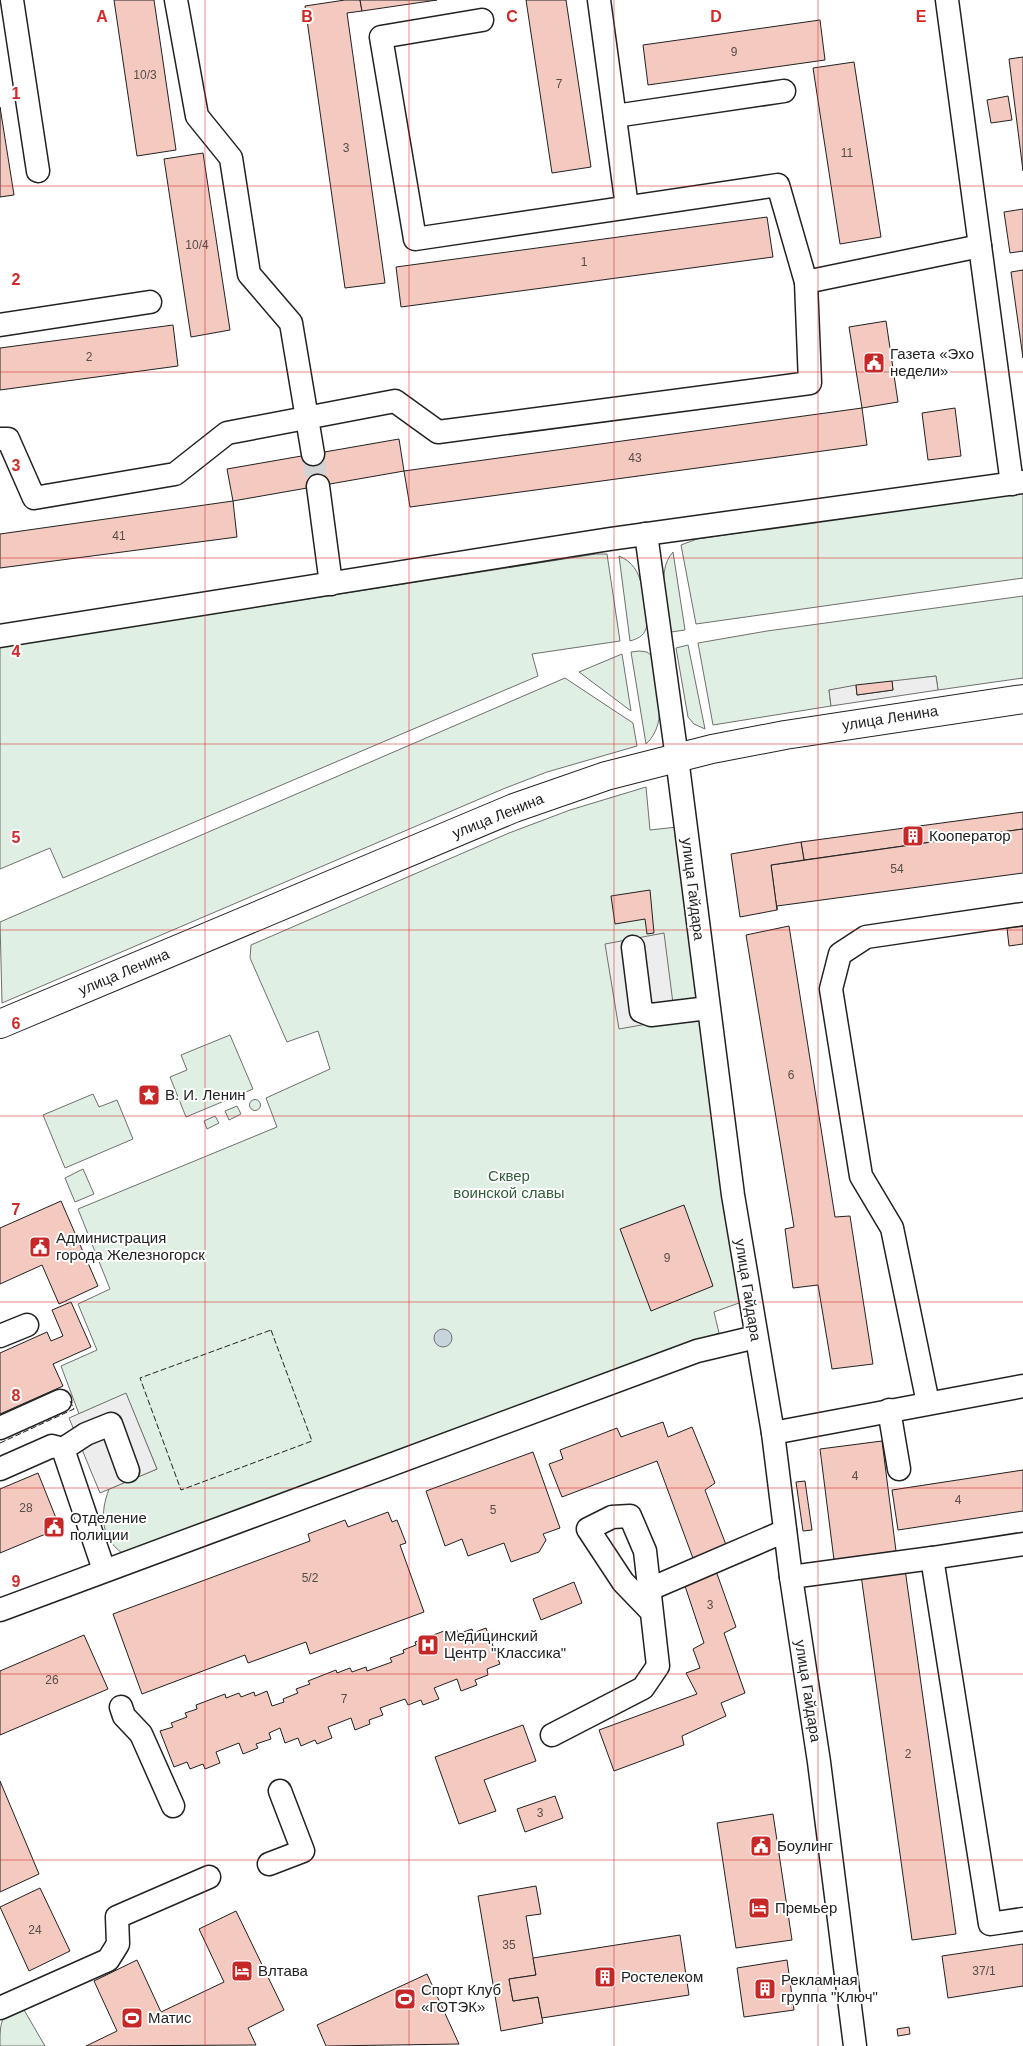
<svg xmlns="http://www.w3.org/2000/svg" width="1023" height="2046" font-family="Helvetica,sans-serif">
<style>
.green{fill:#e0efe3;stroke:#6f6f6f}
.parking{fill:#ededed;stroke:#6f6f6f}
.water{fill:#c7d3dd;stroke:#6f6f6f}
.building{fill:#f3c9c0;stroke:#222}
.lines{fill:none;stroke-linecap:round;stroke-linejoin:round}
.minor-tunnel{stroke:#d3d3d3;stroke-width:22;stroke-dasharray:22 11;stroke-linecap:butt}
.minor-casing{stroke:#222;stroke-width:25}
.major-casing{stroke:#222;stroke-width:30}
.minor{stroke:#fff;stroke-width:22}
.major{stroke:#fff;stroke-width:28}
.fence{stroke:#222;stroke-width:1;stroke-dasharray:6 2.5;stroke-linecap:butt}
.grid{fill:none;stroke:#d62828;stroke-width:1;stroke-opacity:0.55}
.labels{text-anchor:middle;stroke-width:4;stroke-linejoin:round;paint-order:stroke}
.number-label{font-size:12px;fill:#564c4a}
.poi-label{font-size:15px;fill:#222;stroke:#fff;text-anchor:start}
.street-label{font-size:15px;fill:#222;stroke:#fff}
.park-label{font-size:15px;fill:#2f5e38;stroke:#fff}
.grid-label{font-size:16px;text-anchor:middle;font-weight:bold;fill:#d62828;stroke:#fff;stroke-width:4;stroke-linejoin:round;paint-order:stroke}
</style>
<rect width="100%" height="100%" fill="#fff"/>
<g class="green">
<path d="M1023,492V578L696,624L681,545L697,539Z"/>
<path d="M673,552L685,630L671,632C668,608 655,572 673,552Z"/>
<path d="M596,554H607L620,641L532,654L538,676L63,878L50,848L0,869V647Z"/>
<path d="M619,556C646,567 643,599 647,625C645,635 640,638 630,641Z"/>
<path d="M1023,596V678L938,690L936,676L829,690L831,706L713,725L698,643L767,631Z"/>
<path d="M688,645L705,729L694,724L688,717L676,648Z"/>
<path d="M639,651L647,652L652,656C656,684 670,722 646,744L631,652Z"/>
<path d="M622,654L631,711L579,672Z"/>
<path d="M565,678L633,723L637,746L547,772L503,789L2,1003L0,922Z"/>
<path d="M646,787L650,830L677,827L743,1293L739,1303L714,1312L719,1333L122,1553C100,1537 100,1513 109,1489L157,1469L126,1394L79,1414L61,1366L97,1350L78,1304L110,1289L78,1209L277,1127L266,1098L330,1069L318,1031L287,1042L250,958L251,945L509,833L570,810Z"/>
<path d="M230,1035L253,1089L186,1117L170,1077L187,1070L181,1055Z"/>
<path d="M93,1094L99,1107L117,1100L133,1139L65,1168L43,1115Z"/>
<circle cx="255" cy="1105" r="5.5"/>
<path d="M237,1106L241,1114L229,1120L225,1111Z"/>
<path d="M215,1116L219,1123L207,1129L204,1121Z"/>
<path d="M83,1169L94,1194L75,1202L65,1178Z"/>
<path d="M20,2003L45,2046H0C0,2022 0,2016 20,2003Z"/>
</g>
<g class="parking">
<path d="M936,676L938,690L831,706L829,690L856,685L857,695L893,690L892,681Z"/>
<path d="M664,933L675,1019L619,1029L605,944Z"/>
<path d="M126,1393L157,1469L100,1493L69,1418Z"/>
</g>
<circle class="water" cx="443" cy="1338" r="9"/>
<g class="building">
<path d="M114,0H154L176,150L137,156Z"/>
<path d="M345,0H360L362,11L347,13L385,283L345,288L305,6Z"/>
<path d="M360,0H437L362,11Z"/>
<path d="M526,0H566L591,167L552,173Z"/>
<path d="M820,20L825,60L648,85L643,45Z"/>
<path d="M1023,57V171L1009,59Z"/>
<path d="M854,62L881,237L840,244L813,68Z"/>
<path d="M1008,96L1012,120L991,123L987,100Z"/>
<path d="M0,107L14,195L0,197Z"/>
<path d="M203,153L230,330L191,337L164,159Z"/>
<path d="M1023,209V251L1010,253L1004,212Z"/>
<path d="M767,217L773,257L401,307L396,267Z"/>
<path d="M1023,270V358L1011,272Z"/>
<path d="M886,321L898,402L862,408L849,327Z"/>
<path d="M173,325L178,366L0,390V348Z"/>
<path d="M862,408L867,445L410,507L404,471Z"/>
<path d="M955,408L961,456L928,460L922,413Z"/>
<path d="M399,439L404,471L233,501L227,469Z"/>
<path d="M233,501L237,537L0,568V534Z"/>
<path d="M892,681L893,690L857,695L856,685Z"/>
<path d="M1023,812V829L804,860L801,842Z"/>
<path d="M1023,829V873L777,906V910L771,865Z"/>
<path d="M801,842L804,860L771,865L777,910L740,917L731,854Z"/>
<path d="M650,890L654,933L647,934L645,919L615,924L611,896Z"/>
<path d="M789,926L835,1217L850,1216L873,1364L832,1369L818,1285L793,1288L785,1229L794,1227L746,935Z"/>
<path d="M1023,926V944L1009,946L1007,928Z"/>
<path d="M61,1201L98,1286L59,1304L42,1265L0,1284V1228Z"/>
<path d="M684,1205L713,1286L651,1311L620,1229Z"/>
<path d="M71,1302L91,1347L53,1364L63,1386L0,1414V1353L47,1332L51,1341L63,1336L52,1310Z"/>
<path d="M663,1422L668,1437L692,1427L715,1483L705,1490L728,1550L716,1571L736,1627L724,1633L745,1693L721,1703L726,1716L682,1736L684,1745L614,1771L599,1730L697,1694L686,1673L700,1668L693,1649L704,1643L684,1583L694,1561L657,1461L562,1497L549,1464L563,1459L560,1450L617,1428L621,1437Z"/>
<path d="M882,1441L896,1551L834,1560L820,1449Z"/>
<path d="M533,1452L560,1528L543,1534L546,1540L539,1552L511,1562L504,1543L468,1556L462,1539L445,1546L426,1491Z"/>
<path d="M1023,1470V1511L898,1530L892,1490Z"/>
<path d="M38,1473L60,1528L0,1553V1489Z"/>
<path d="M805,1481L812,1530L803,1531L796,1482Z"/>
<path d="M388,1512L392,1522L397,1520L406,1543L400,1545L424,1612L310,1654L306,1642L248,1663L245,1655L142,1694L113,1614L310,1541L308,1534L345,1520L348,1527Z"/>
<path d="M905,1569L956,1934L912,1940L861,1575Z"/>
<path d="M574,1582L582,1603L541,1620L533,1599Z"/>
<path d="M486,1628L500,1664L487,1669L488,1675L475,1680L477,1685L461,1691L457,1679L434,1688L439,1699L423,1705L421,1700L408,1705L405,1699L380,1708L383,1715L369,1720L370,1724L355,1730L351,1718L328,1727L332,1738L317,1744L315,1740L301,1746L298,1738L285,1743L280,1728L269,1733L271,1739L256,1744L258,1748L243,1754L239,1743L216,1752L220,1763L205,1769L203,1764L190,1769L187,1762L174,1767L160,1731L173,1727L171,1723L187,1717L185,1713L197,1709L196,1705L225,1694L226,1698L239,1693L241,1697L254,1692L255,1696L267,1691L272,1706L284,1702L283,1699L298,1693L296,1689L310,1684L308,1681L336,1670L337,1673L350,1668L352,1672L366,1667L367,1671L392,1662L390,1658L404,1653L403,1650L416,1645L415,1642L444,1631L445,1634L457,1630L458,1634L472,1629L473,1633Z"/>
<path d="M84,1635L108,1689L0,1735V1671Z"/>
<path d="M523,1725L536,1761L484,1780L496,1811L459,1824L435,1757Z"/>
<path d="M0,1781L39,1874L0,1892Z"/>
<path d="M555,1796L563,1818L525,1832L517,1809Z"/>
<path d="M773,1814L792,1940L736,1948L717,1823Z"/>
<path d="M536,1886L541,1914L526,1916L536,1975L509,1979L513,2001L538,1997L543,2023L501,2031L478,1896Z"/>
<path d="M40,1888L70,1951L29,1971L0,1907Z"/>
<path d="M236,1911L284,2010L248,2028L256,2045L86,2046L117,2031L94,1981L137,1960L161,2012L224,1982L199,1929Z"/>
<path d="M680,1935L689,1995L542,2018L538,1997L513,2001L509,1979L536,1975L533,1958Z"/>
<path d="M1023,1944V1986L948,1998L942,1956Z"/>
<path d="M787,1960L794,2010L744,2017L737,1968Z"/>
<path d="M427,1974L459,2044L326,2046L317,2025Z"/>
<path d="M909,2027L910,2034L898,2036L897,2029Z"/>
</g>
<g class="lines">
<path class="minor-tunnel" d="M313,454L318,486"/>
<g class="minor-casing">
<g id="minor">
<path d="M12,0L38,171"/>
<path d="M176,0L197,116L231,158L249,274L291,323L313,454"/>
<path d="M599,0L627,207"/>
<path d="M947,0L1012,484"/>
<path d="M615,116L784,91"/>
<path d="M806,282L980,246"/>
<path d="M0,325L150,302"/>
<path d="M0,439H8L34,498L175,474L227,433L395,401L438,432L810,383L806,282L778,185L415,239L381,37L482,20"/>
<path d="M318,486L331,584"/>
<path d="M646,534L677,758L733,1195L773,1433L791,1577L819,1762L855,2046"/>
<path d="M0,636L610,539L1023,482"/>
<path d="M633,947L641,1011L651,1015L708,1008"/>
<path d="M0,1336L27,1325"/>
<path d="M928,1403L892,1228L861,1176L831,989L840,954L866,937L1023,914"/>
<path d="M889,1410L899,1469"/>
<path d="M0,1428L60,1401"/>
<path d="M773,1433L1023,1386"/>
<path d="M63,1449L86,1434L111,1424L128,1471"/>
<path d="M0,1469L52,1446L63,1449L104,1570"/>
<path d="M932,1558L1023,1544"/>
<path d="M791,1577L932,1558L990,1924L1023,1919"/>
<path d="M650,1589L785,1531"/>
<path d="M0,1610L697,1351L756,1337"/>
<path d="M121,1707L124,1716L141,1734L173,1806"/>
<path d="M552,1735L643,1688L658,1666L645,1551L630,1516L612,1517L588,1529L623,1582L651,1611"/>
<path d="M269,1864L303,1851L280,1791"/>
<path d="M0,2008L108,1960L118,1944L117,1917L209,1877"/>
</g>
</g>
<g class="major-casing">
<path id="major" d="M0,1024L514,808L606,776L712,749L785,735L1023,699"/>
</g>
<use href="#minor" class="minor"/>
<use href="#major" class="major"/>
<g class="fence">
<path d="M271,1330L312,1441L181,1490L140,1378Z"/>
<path d="M0,1443L74,1409L70,1401"/>
</g>
</g>
<path class="grid" d="M205,0V2046M409,0V2046M614,0V2046M818,0V2046M0,186H1023M0,372H1023M0,558H1023M0,744H1023M0,930H1023M0,1116H1023M0,1302H1023M0,1488H1023M0,1674H1023M0,1860H1023"/>
<defs>
<g id="civic-square" transform="scale(1.125)"><rect x="-9" y="-9" width="18" height="18" rx="4" fill="#c62828" stroke="#fff"/><path d="M-.6-6.5H3V-4.5H.6V-3L4-1V1h2V6H-6V1h2V-1L-.6-3ZM-1.2 2.5V6h2.4V2.5Z" fill="#fff"/></g>
<g id="building-square" transform="scale(1.125)"><rect x="-9" y="-9" width="18" height="18" rx="4" fill="#c62828" stroke="#fff"/><path d="M-4-6H4V6H1V3H-1V6H-4ZM-2.5-4.3h1.7v1.8h-1.7ZM.8-4.3h1.7v1.8H.8ZM-2.5-1h1.7V.8h-1.7ZM.8-1h1.7V.8H.8Z" fill="#fff"/></g>
<g id="sight-square" transform="scale(1.125)"><rect x="-9" y="-9" width="18" height="18" rx="4" fill="#c62828" stroke="#fff"/><path d="M0-6L1.8-2.2L6-1.7L2.9 1.2L3.7 5.4L0 3.3L-3.7 5.4L-2.9 1.2L-6-1.7L-1.8-2.2Z" fill="#fff"/></g>
<g id="hospital-square" transform="scale(1.125)"><rect x="-9" y="-9" width="18" height="18" rx="4" fill="#c62828" stroke="#fff"/><path d="M-5-5h3v3.5h4V-5h3V5h-3V1.5h-4V5h-3Z" fill="#fff"/></g>
<g id="hotel-square" transform="scale(1.125)"><rect x="-9" y="-9" width="18" height="18" rx="4" fill="#c62828" stroke="#fff"/><path d="M-6-4.5h1.5V1H6V5H4.5V3h-9V5H-6ZM-4 0a1.8 1.8 0 1 1 3.6 0ZM.5 0V-2.5h3Q6-2.5 6 0Z" fill="#fff"/></g>
<g id="stadium-square" transform="scale(1.125)"><rect x="-9" y="-9" width="18" height="18" rx="4" fill="#c62828" stroke="#fff"/><path d="M0-5a6.5 5 0 1 0 0 10a6.5 5 0 1 0 0-10ZM-3.5-1.8h7v3.6h-7Z" fill="#fff"/></g>
</defs>
<g fill-rule="evenodd">
<use href="#civic-square" x="874" y="363"/>
<use href="#building-square" x="913" y="836"/>
<use href="#sight-square" x="149" y="1095"/>
<use href="#civic-square" x="40" y="1247"/>
<use href="#civic-square" x="54" y="1527"/>
<use href="#hospital-square" x="428" y="1645"/>
<use href="#civic-square" x="761" y="1846"/>
<use href="#hotel-square" x="759" y="1908"/>
<use href="#hotel-square" x="242" y="1971"/>
<use href="#building-square" x="605" y="1977"/>
<use href="#building-square" x="765" y="1989"/>
<use href="#stadium-square" x="405" y="1999"/>
<use href="#stadium-square" x="132" y="2018"/>
</g>
<g class="labels">
<g class="number-label">
<text x="734" y="56">9</text>
<text x="145" y="79">10/3</text>
<text x="559" y="88">7</text>
<text x="346" y="152">3</text>
<text x="847" y="157">11</text>
<text x="197" y="249">10/4</text>
<text x="584" y="266">1</text>
<text x="89" y="361">2</text>
<text x="635" y="462">43</text>
<text x="119" y="540">41</text>
<text x="897" y="873">54</text>
<text x="791" y="1079">6</text>
<text x="667" y="1262">9</text>
<text x="855" y="1480">4</text>
<text x="958" y="1504">4</text>
<text x="26" y="1512">28</text>
<text x="493" y="1514">5</text>
<text x="310" y="1582">5/2</text>
<text x="710" y="1609">3</text>
<text x="52" y="1684">26</text>
<text x="344" y="1703">7</text>
<text x="908" y="1758">2</text>
<text x="540" y="1817">3</text>
<text x="35" y="1934">24</text>
<text x="509" y="1949">35</text>
<text x="984" y="1975">37/1</text>
</g>
<g class="poi-label">
<text x="890" y="359">Газета «Эхо<tspan x="890" dy="17">недели»</tspan></text>
<text x="929" y="841">Кооператор</text>
<text x="165" y="1100">В. И. Ленин</text>
<text x="56" y="1243">Администрация<tspan x="56" dy="17">города Железногорск</tspan></text>
<text x="70" y="1523">Отделение<tspan x="70" dy="17">полиции</tspan></text>
<text x="444" y="1641">Медицинский<tspan x="444" dy="17">Центр "Классика"</tspan></text>
<text x="777" y="1851">Боулинг</text>
<text x="775" y="1913">Премьер</text>
<text x="258" y="1976">Влтава</text>
<text x="621" y="1982">Ростелеком</text>
<text x="781" y="1985">Рекламная<tspan x="781" dy="17">группа "Ключ"</tspan></text>
<text x="421" y="1995">Спорт Клуб<tspan x="421" dy="17">«ГОТЭК»</tspan></text>
<text x="148" y="2023">Матис</text>
</g>
<g class="street-label">
<text transform="translate(890 718) rotate(-9)" y="5">улица Ленина</text>
<text transform="translate(498 816) rotate(-22)" y="5">улица Ленина</text>
<text transform="translate(693 889) rotate(83)" y="5">улица Гайдара</text>
<text transform="translate(124 972) rotate(-23)" y="5">улица Ленина</text>
<text transform="translate(748 1290) rotate(81)" y="5">улица Гайдара</text>
<text transform="translate(808 1691) rotate(81)" y="5">улица Гайдара</text>
</g>
<g class="park-label">
<text x="509" y="1181">Сквер<tspan x="509" dy="17">воинской славы</tspan></text>
</g>
</g>
<g class="grid-label">
<text x="102" y="22">A</text>
<text x="307" y="22">B</text>
<text x="512" y="22">C</text>
<text x="716" y="22">D</text>
<text x="921" y="22">E</text>
<text x="16" y="99">1</text>
<text x="16" y="285">2</text>
<text x="16" y="471">3</text>
<text x="16" y="657">4</text>
<text x="16" y="843">5</text>
<text x="16" y="1029">6</text>
<text x="16" y="1215">7</text>
<text x="16" y="1401">8</text>
<text x="16" y="1587">9</text>
</g>
</svg>
